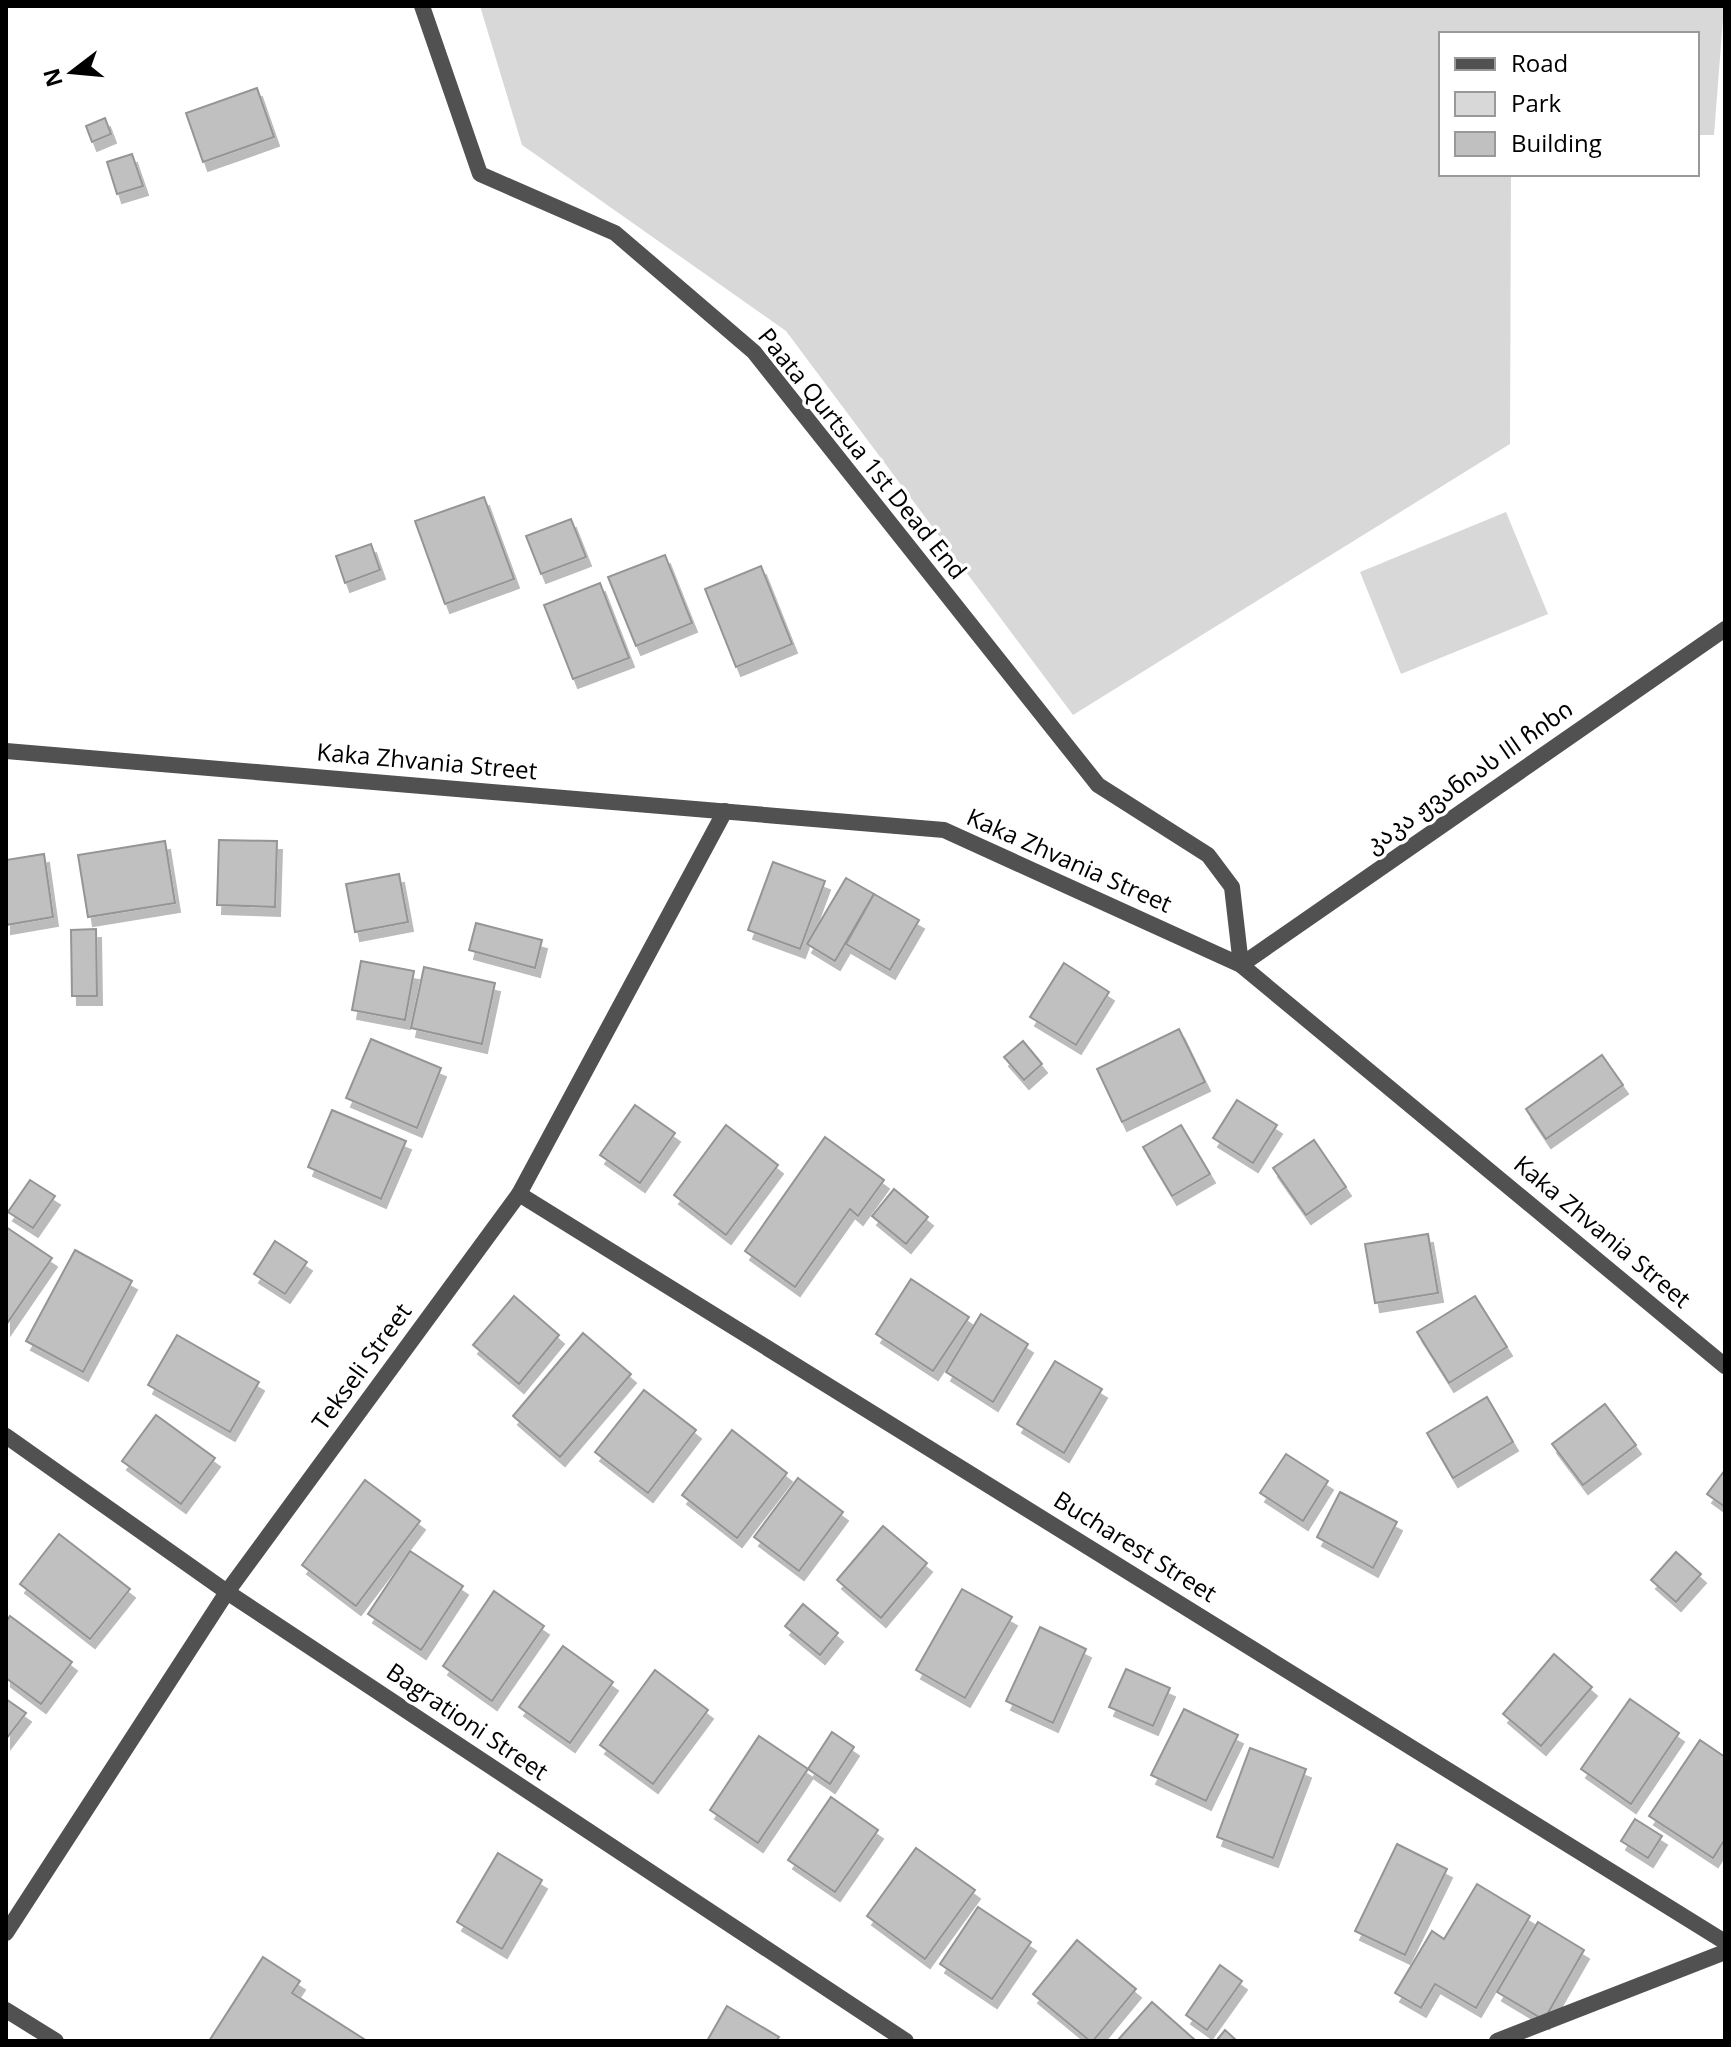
<svg xmlns="http://www.w3.org/2000/svg" width="1731" height="2047" font-family="'Open Sans','Noto Sans Georgian',sans-serif">
<style>
.green{fill:#d8d8d8}
.building{fill:#c0c0c0;stroke:#959595;stroke-width:2;filter:url(#shadow)}
.lines{fill:none;stroke-linecap:round;stroke-linejoin:round}
.minor{stroke:#515151;stroke-width:16}
.labels{text-anchor:middle;stroke-width:7;stroke-linejoin:round;paint-order:stroke}
.street-label{font-size:24px;fill:#000;stroke:#fff}
</style>
<defs>
<filter id="shadow"><feDropShadow dx="5" dy="9" stdDeviation="0" flood-color="#0004"/></filter>
</defs>
<rect width="100%" height="100%" fill="#fff"/>
<g class="green">
<path d="M480,6H1724L1714,135H1697V34H1441V174H1511L1510,444L1073,715L786,331L522,145Z"/>
<path d="M1506,512L1548,614L1401,674L1360,572Z"/>
</g>
<g class="building">
<path d="M257,88L274,137L203,162L186,113Z"/>
<path d="M105,118L111,134L92,142L86,126Z"/>
<path d="M132,154L143,186L117,194L107,162Z"/>
<path d="M484,497L514,579L445,604L415,521Z"/>
<path d="M571,519L586,557L541,574L526,536Z"/>
<path d="M371,544L380,570L345,583L336,556Z"/>
<path d="M665,555L692,623L636,646L608,577Z"/>
<path d="M761,566L792,644L736,667L705,589Z"/>
<path d="M600,583L629,658L573,679L544,605Z"/>
<path d="M219,840L277,841L275,907L217,905Z"/>
<path d="M165,841L175,903L88,917L78,855Z"/>
<path d="M44,854L53,917L6,925V860Z"/>
<path d="M773,862L825,881L800,949L748,930Z"/>
<path d="M399,874L408,922L355,932L346,884Z"/>
<path d="M846,878L874,894L835,961L807,944Z"/>
<path d="M874,894L919,920L890,970L846,944Z"/>
<path d="M476,923L542,940L535,968L469,950Z"/>
<path d="M96,929L97,996H72L71,930Z"/>
<path d="M361,961L414,971L405,1020L352,1010Z"/>
<path d="M1064,963L1109,992L1076,1045L1030,1017Z"/>
<path d="M424,967L495,983L482,1044L411,1028Z"/>
<path d="M1179,1029L1205,1082L1122,1122L1097,1069Z"/>
<path d="M371,1039L441,1068L417,1128L346,1098Z"/>
<path d="M1023,1041L1042,1064L1024,1080L1004,1057Z"/>
<path d="M1602,1055L1623,1085L1546,1139L1526,1109Z"/>
<path d="M1237,1100L1277,1125L1253,1163L1213,1138Z"/>
<path d="M635,1105L675,1133L640,1183L600,1155Z"/>
<path d="M332,1110L406,1141L381,1199L308,1167Z"/>
<path d="M726,1125L778,1165L726,1235L674,1195Z"/>
<path d="M1181,1125L1210,1174L1172,1196L1143,1147Z"/>
<path d="M825,1137L884,1180L858,1216L850,1209L795,1287L745,1251Z"/>
<path d="M1314,1140L1346,1187L1306,1215L1273,1168Z"/>
<path d="M30,1180L55,1196L33,1228L8,1212Z"/>
<path d="M894,1189L928,1217L906,1244L872,1216Z"/>
<path d="M6,1227L52,1258L6,1325Z"/>
<path d="M1428,1234L1438,1293L1375,1303L1365,1244Z"/>
<path d="M275,1241L307,1262L285,1294L254,1274Z"/>
<path d="M75,1250L132,1281L83,1372L26,1341Z"/>
<path d="M911,1279L969,1317L933,1371L876,1334Z"/>
<path d="M514,1296L559,1335L519,1384L473,1345Z"/>
<path d="M1475,1296L1507,1347L1449,1383L1417,1332Z"/>
<path d="M981,1314L1028,1344L993,1402L946,1372Z"/>
<path d="M583,1333L631,1374L560,1457L513,1416Z"/>
<path d="M177,1335L259,1382L230,1432L148,1385Z"/>
<path d="M1055,1361L1102,1389L1064,1453L1017,1424Z"/>
<path d="M644,1390L696,1430L648,1493L595,1452Z"/>
<path d="M1487,1397L1513,1442L1453,1478L1427,1433Z"/>
<path d="M1605,1404L1636,1445L1583,1485L1552,1444Z"/>
<path d="M156,1415L215,1458L181,1504L122,1461Z"/>
<path d="M732,1430L787,1473L737,1538L682,1495Z"/>
<path d="M1286,1454L1328,1481L1303,1521L1260,1493Z"/>
<path d="M1725,1470V1507L1707,1494Z"/>
<path d="M798,1478L843,1512L799,1571L754,1537Z"/>
<path d="M365,1480L420,1521L356,1606L302,1565Z"/>
<path d="M1340,1492L1397,1522L1373,1568L1317,1537Z"/>
<path d="M883,1526L927,1563L881,1618L837,1580Z"/>
<path d="M59,1534L130,1589L90,1639L20,1584Z"/>
<path d="M410,1551L463,1586L421,1650L368,1614Z"/>
<path d="M1676,1552L1701,1574L1676,1602L1651,1580Z"/>
<path d="M962,1589L1012,1617L965,1698L916,1670Z"/>
<path d="M494,1591L544,1626L492,1701L443,1666Z"/>
<path d="M803,1604L838,1633L820,1655L785,1626Z"/>
<path d="M10,1616L72,1662L41,1704L6,1678V1622Z"/>
<path d="M1040,1627L1086,1649L1053,1723L1006,1701Z"/>
<path d="M563,1646L613,1682L570,1743L519,1707Z"/>
<path d="M1554,1654L1592,1687L1541,1746L1503,1714Z"/>
<path d="M1126,1669L1170,1688L1153,1726L1109,1707Z"/>
<path d="M655,1670L708,1710L653,1784L600,1745Z"/>
<path d="M6,1699L26,1713L6,1739Z"/>
<path d="M1630,1699L1679,1733L1631,1804L1581,1769Z"/>
<path d="M1184,1709L1238,1735L1206,1801L1151,1775Z"/>
<path d="M832,1732L854,1747L830,1784L808,1769Z"/>
<path d="M759,1736L808,1769L758,1843L710,1810Z"/>
<path d="M1700,1740L1725,1757V1839L1713,1858L1649,1816Z"/>
<path d="M1250,1748L1306,1769L1273,1858L1217,1837Z"/>
<path d="M831,1797L878,1830L835,1892L788,1860Z"/>
<path d="M1635,1819L1662,1836L1648,1858L1621,1841Z"/>
<path d="M1397,1844L1447,1869L1405,1955L1355,1931Z"/>
<path d="M916,1848L975,1890L925,1959L867,1916Z"/>
<path d="M498,1853L542,1880L502,1949L457,1922Z"/>
<path d="M1477,1884L1530,1916L1476,2008L1435,1984L1421,2008L1395,1993L1432,1931L1444,1939Z"/>
<path d="M978,1907L1031,1942L992,1999L940,1964Z"/>
<path d="M1538,1922L1584,1950L1544,2020L1497,1992Z"/>
<path d="M1077,1940L1136,1989L1093,2041H1090L1033,1994Z"/>
<path d="M263,1957L300,1981L292,1993L367,2041H209Z"/>
<path d="M1220,1965L1242,1981L1207,2030L1186,2015Z"/>
<path d="M1152,2002L1195,2040L1194,2041H1117Z"/>
<path d="M727,2006L779,2037L776,2041H707Z"/>
<path d="M1225,2030L1237,2041H1216Z"/>
</g>
<g class="lines">
<g class="minor">
<path d="M422,6L480,174L615,233L754,352L1098,785L1208,855L1232,887L1241,965L1725,629"/>
<path d="M6,751L944,830L1241,965L1725,1366"/>
<path d="M519,1194L1725,1942"/>
<path d="M6,1436L227,1592L906,2041"/>
<path d="M6,1933L227,1592L519,1194L725,811"/>
<path d="M6,2010L56,2041"/>
<path d="M1497,2041L1725,1952"/>
</g>
</g>
<g class="labels">
<g class="street-label">
<text transform="translate(862 454) rotate(51)" y="8">Paata Qurtsua 1st Dead End</text>
<text transform="translate(427 762) rotate(5)" y="8">Kaka Zhvania Street</text>
<text transform="translate(1469 777) rotate(-35)" y="8">კაკა ჟვანიას III ჩიხი</text>
<text transform="translate(1069 861) rotate(24)" y="8">Kaka Zhvania Street</text>
<text transform="translate(1602 1232) rotate(40)" y="8">Kaka Zhvania Street</text>
<text transform="translate(362 1367) rotate(-54)" y="8">Tekseli Street</text>
<text transform="translate(1135 1547) rotate(32)" y="8">Bucharest Street</text>
<text transform="translate(467 1722) rotate(34)" y="8">Bagrationi Street</text>
</g>
</g>
<rect width="1731" height="2047" fill="none" stroke="#000000" stroke-width="16"/>
<rect x="1439" y="32" width="260" height="144" fill="#ffffff" stroke="#999999" stroke-width="2"/>
<rect x="1455" y="58" width="40" height="12" fill="#515151" stroke="#999999" stroke-width="2"/>
<text x="1511" y="72" font-size="24" fill="#000000">Road</text>
<rect x="1455" y="92" width="40" height="24" fill="#d8d8d8" stroke="#999999" stroke-width="2"/>
<text x="1511" y="112" font-size="24" fill="#000000">Park</text>
<rect x="1455" y="132" width="40" height="24" fill="#c0c0c0" stroke="#999999" stroke-width="2"/>
<text x="1511" y="152" font-size="24" fill="#000000">Building</text>
<g transform="translate(72 72) rotate(254)" stroke="#ffffff" stroke-width="6" paint-order="stroke">
<path d="M0-6L14 30L0 20L-14 30Z" fill="#000000"/>
<text y="-12" font-size="22" font-weight="bold" text-anchor="middle" fill="#000000">N</text>
</g>
</svg>
